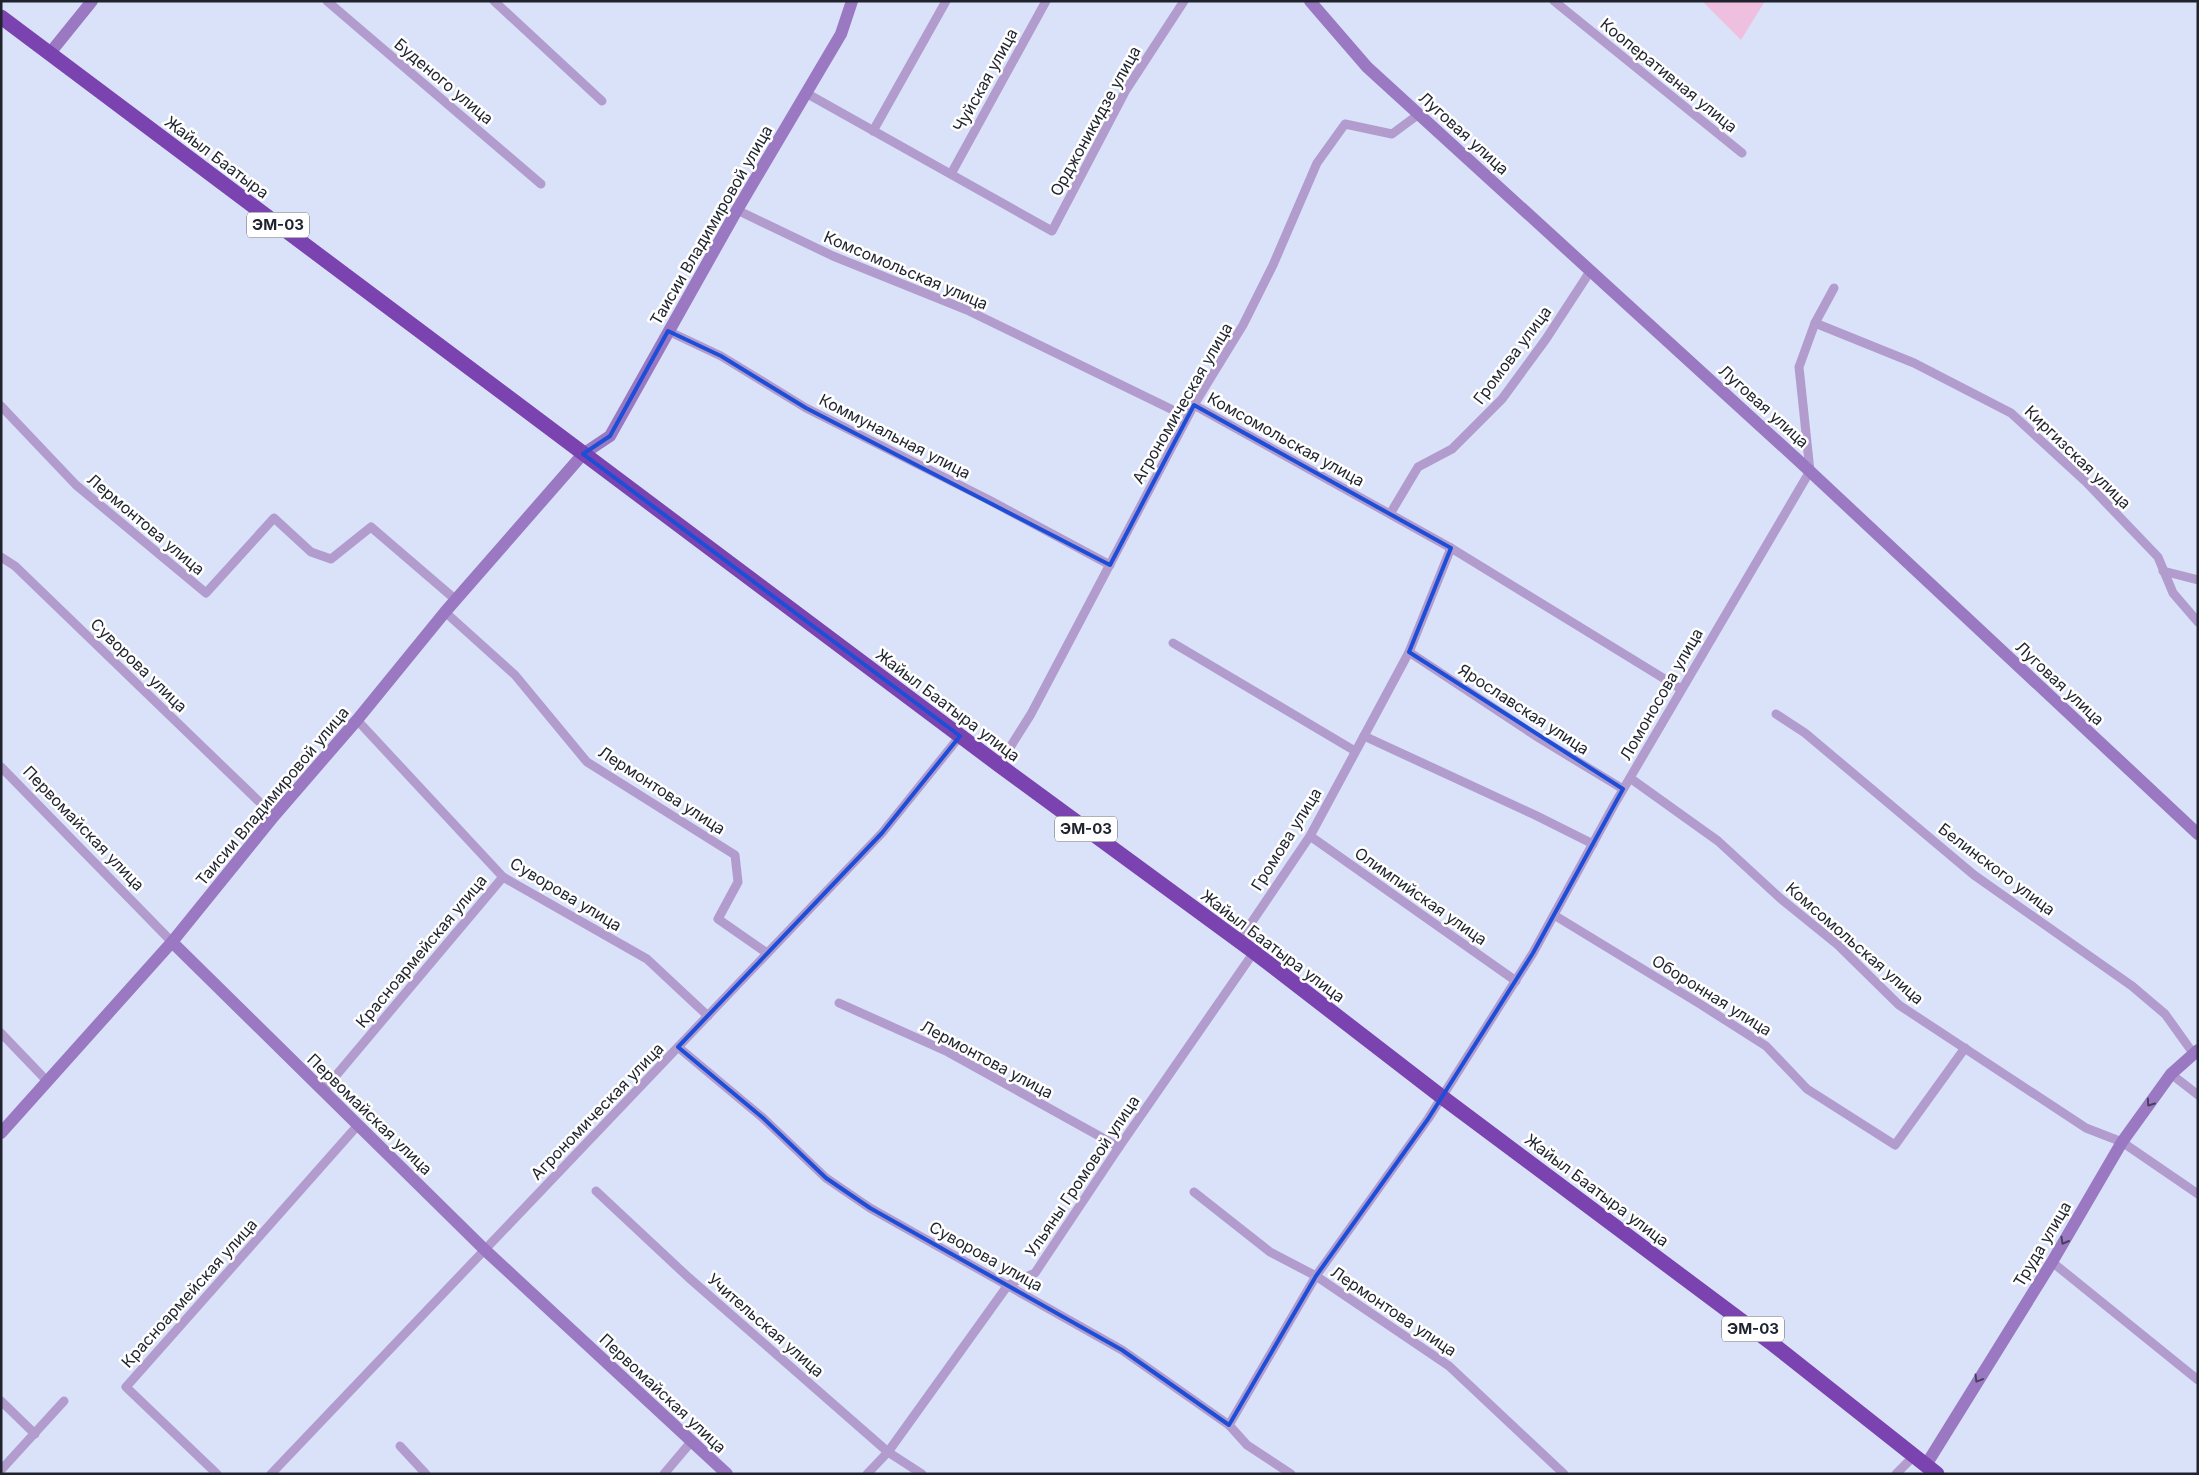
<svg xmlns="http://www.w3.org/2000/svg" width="2199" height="1475" font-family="Inter,sans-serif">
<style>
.green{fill:#eebfde}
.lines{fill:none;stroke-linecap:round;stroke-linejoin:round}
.street{stroke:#b29cce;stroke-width:9}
.secondary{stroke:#9a78c2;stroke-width:12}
.highway{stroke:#7a43af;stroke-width:15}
.oneway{stroke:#4a4161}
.marked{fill:none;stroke:#1d4ed8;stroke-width:4;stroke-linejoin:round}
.labels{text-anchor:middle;stroke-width:5;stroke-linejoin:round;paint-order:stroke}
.shield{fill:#fff;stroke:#62656c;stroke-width:1}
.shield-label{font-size:15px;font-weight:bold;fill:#1f232d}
.street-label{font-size:16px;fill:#1f232d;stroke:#fff}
</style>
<rect width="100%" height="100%" fill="#dae2fa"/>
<path class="green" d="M1702,1H1765L1741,40Z"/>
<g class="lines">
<g class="street">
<path d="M327,1L541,184"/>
<path d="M494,1L602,101"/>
<path d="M1554,1L1742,153"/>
<path d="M806,93L1052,231L1126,90L1184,1"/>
<path d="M873,131L946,1"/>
<path d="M951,174L1046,1"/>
<path d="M737,210L833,256L967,310L1177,412L1194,405L1451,548L1681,689"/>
<path d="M1815,323L1914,363L2011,413L2086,482L2158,557L2173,593L2198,622"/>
<path d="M668,331L721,356L806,408L989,500L1110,565"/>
<path d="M1,406L76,485L206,593L274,518L311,552L331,559L371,527L456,600"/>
<path d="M1390,514L1418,467L1452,449L1502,399L1546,339L1591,270"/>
<path d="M1,557L15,566L274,816"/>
<path d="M2163,571L2198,580"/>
<path d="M445,612L515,675L587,762L735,855L738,882L718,919L767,953"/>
<path d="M1173,643L1355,751"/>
<path d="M1409,652L1539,738L1623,789"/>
<path d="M1776,714L1805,733L1974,875L2132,986L2165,1014L2193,1053"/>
<path d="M357,720L503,877L647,959L708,1016"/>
<path d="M1364,736L1535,815L1593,844"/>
<path d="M999,765L1031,714L1194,405L1243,325L1273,265L1317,163L1345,124L1392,134L1419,114"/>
<path d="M1,767L172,942"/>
<path d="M1630,778L1718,841L1780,898L1838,945L1899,1005L2086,1128L2122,1142L2198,1194"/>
<path d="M1310,836L1516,981"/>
<path d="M1554,915L1700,1004L1766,1046L1807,1089L1895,1145L1965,1048"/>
<path d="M1239,941L1310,836L1364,736L1409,652L1451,548"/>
<path d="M839,1003L948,1052L1119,1147"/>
<path d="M1,1033L47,1081"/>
<path d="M678,1047L763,1118L826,1178L870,1208L1122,1350L1229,1425L1247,1445L1291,1474"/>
<path d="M2171,1074L2198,1095"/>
<path d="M323,1091L503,877"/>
<path d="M596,1191L688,1277L888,1452L922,1474"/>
<path d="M1194,1192L1270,1252L1316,1276L1449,1366L1564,1474"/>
<path d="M2052,1262L2198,1380"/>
<path d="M1,1401L35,1434"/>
<path d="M1229,1425L1316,1276L1428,1119L1533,953L1614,805L1810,471L1799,367L1815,323L1834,288"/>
<path d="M400,1446L426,1474"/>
<path d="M1,1470L64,1401"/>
<path d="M217,1474L126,1387L358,1125"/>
<path d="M271,1474L882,833L960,736"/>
<path d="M664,1474L691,1442"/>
<path d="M867,1474L888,1452L1008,1285L1035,1273L1119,1147L1254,952"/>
<path d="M1896,1474L1915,1455"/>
</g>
<g class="secondary">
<path d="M1310,1L1367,67L1800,462L2198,834"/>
<path d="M50,53L92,1"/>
<path d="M172,942L485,1250L727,1474"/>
<path d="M1,1133L172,942L274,816L357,720L445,612L583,454L610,436L737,210L841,34L852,1"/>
<path d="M1926,1465L2052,1262L2122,1142L2171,1074L2198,1050"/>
</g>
<path class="highway" d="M1,17L999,765L1254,952L1442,1097L1774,1345L1937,1474"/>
</g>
<defs><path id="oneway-chevron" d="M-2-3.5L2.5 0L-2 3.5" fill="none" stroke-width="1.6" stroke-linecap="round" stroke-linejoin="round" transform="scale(1.25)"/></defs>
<g class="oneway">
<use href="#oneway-chevron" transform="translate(2150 1103) rotate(125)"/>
<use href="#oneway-chevron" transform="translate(2064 1241) rotate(120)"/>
<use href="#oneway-chevron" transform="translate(1978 1379) rotate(121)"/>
</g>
<path class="marked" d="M668,331L721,356L806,408L1110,565L1194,405L1451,548L1409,652L1623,789L1533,953L1428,1119L1316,1276L1229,1425L1122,1350L870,1208L826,1178L763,1118L678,1047L882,833L960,736L583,454L610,436Z"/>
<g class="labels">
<g class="shield">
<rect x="247" y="212.5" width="62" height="25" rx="4"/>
<rect x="1055" y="816.5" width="62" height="25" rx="4"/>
<rect x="1722" y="1316.5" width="62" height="25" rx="4"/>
</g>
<g class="shield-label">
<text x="278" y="230">ЭМ-03</text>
<text x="1086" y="834">ЭМ-03</text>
<text x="1753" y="1334">ЭМ-03</text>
</g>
<g class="street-label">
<text transform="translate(1669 75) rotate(39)" y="6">Кооперативная улица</text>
<text transform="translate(985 80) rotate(-61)" y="6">Чуйская улица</text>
<text transform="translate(444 81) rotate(40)" y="6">Буденого улица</text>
<text transform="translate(1095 121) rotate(-61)" y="6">Орджоникидзе улица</text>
<text transform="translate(1464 133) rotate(42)" y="6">Луговая улица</text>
<text transform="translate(217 157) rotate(37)" y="6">Жайыл Баатыра</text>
<text transform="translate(711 225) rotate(-60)" y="6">Таисии Владимировой улица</text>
<text transform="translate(906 270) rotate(23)" y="6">Комсомольская улица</text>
<text transform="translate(1512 355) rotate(-53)" y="6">Громова улица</text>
<text transform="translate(1182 403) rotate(-60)" y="6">Агрономическая улица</text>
<text transform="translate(1764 406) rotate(42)" y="6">Луговая улица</text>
<text transform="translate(895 436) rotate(27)" y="6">Коммунальная улица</text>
<text transform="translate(1286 439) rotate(29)" y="6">Комсомольская улица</text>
<text transform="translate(2078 457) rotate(44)" y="6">Киргизская улица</text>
<text transform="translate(146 524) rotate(40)" y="6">Лермонтова улица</text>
<text transform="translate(139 665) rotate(44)" y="6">Суворова улица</text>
<text transform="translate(2060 683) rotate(43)" y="6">Луговая улица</text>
<text transform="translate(1661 694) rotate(-60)" y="6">Ломоносова улица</text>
<text transform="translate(948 705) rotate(37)" y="6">Жайыл Баатыра улица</text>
<text transform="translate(1524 709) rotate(33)" y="6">Ярославская улица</text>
<text transform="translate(662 790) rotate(33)" y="6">Лермонтова улица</text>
<text transform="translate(272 796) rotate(-50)" y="6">Таисии Владимировой улица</text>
<text transform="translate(84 828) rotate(46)" y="6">Первомайская улица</text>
<text transform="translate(1286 839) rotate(-58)" y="6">Громова улица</text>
<text transform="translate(1997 869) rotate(37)" y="6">Белинского улица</text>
<text transform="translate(566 894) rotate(31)" y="6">Суворова улица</text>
<text transform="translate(1421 896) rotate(35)" y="6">Олимпийская улица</text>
<text transform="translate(1855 943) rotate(41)" y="6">Комсомольская улица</text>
<text transform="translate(1273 946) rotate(37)" y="6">Жайыл Баатыра улица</text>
<text transform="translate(421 951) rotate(-50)" y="6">Красноармейская улица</text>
<text transform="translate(1712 995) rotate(32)" y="6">Оборонная улица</text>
<text transform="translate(987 1059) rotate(28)" y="6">Лермонтова улица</text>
<text transform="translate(597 1111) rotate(-46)" y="6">Агрономическая улица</text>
<text transform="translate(370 1114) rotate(44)" y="6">Первомайская улица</text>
<text transform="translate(1082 1176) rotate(-56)" y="6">Ульяны Громовой улица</text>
<text transform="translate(1597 1190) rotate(37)" y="6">Жайыл Баатыра улица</text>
<text transform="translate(2042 1244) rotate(-59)" y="6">Труда улица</text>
<text transform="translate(986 1256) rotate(29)" y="6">Суворова улица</text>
<text transform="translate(189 1293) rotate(-48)" y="6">Красноармейская улица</text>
<text transform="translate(1394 1311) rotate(34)" y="6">Лермонтова улица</text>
<text transform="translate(766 1325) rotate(41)" y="6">Учительская улица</text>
<text transform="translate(663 1393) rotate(43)" y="6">Первомайская улица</text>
</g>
</g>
<rect width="2199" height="1475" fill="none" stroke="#1f232d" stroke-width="5"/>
</svg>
